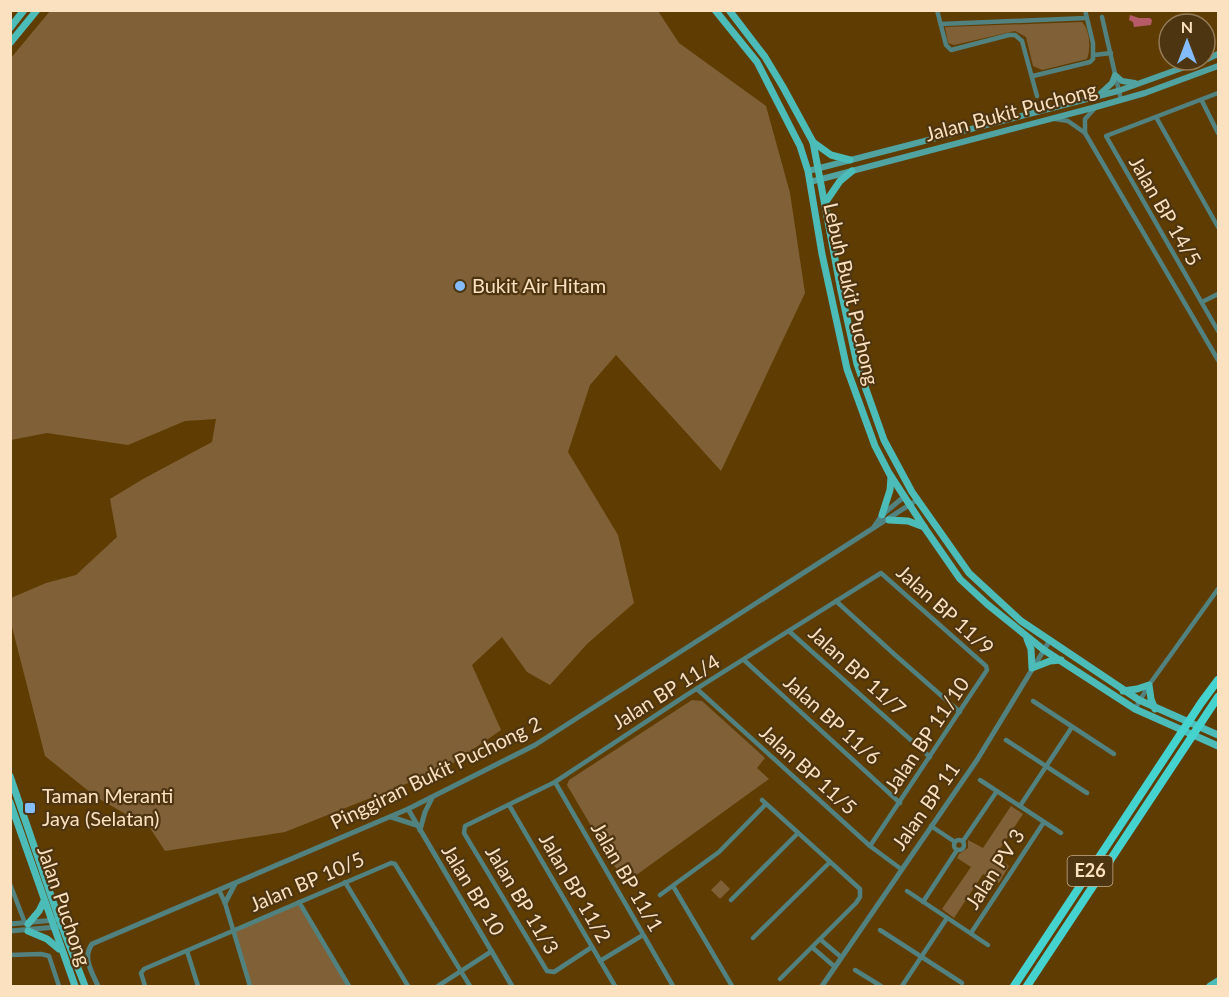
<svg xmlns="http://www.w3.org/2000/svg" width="1229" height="997" font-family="Lato,sans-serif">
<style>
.green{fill:#806036}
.water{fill:#b75b68}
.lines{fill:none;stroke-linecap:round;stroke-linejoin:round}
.minor{stroke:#518280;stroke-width:4.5}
.tertiary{stroke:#518280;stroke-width:5}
.secondary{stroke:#50a3a1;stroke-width:6}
.primary{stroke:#4cbcb9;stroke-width:7}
.motorway{stroke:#45d3d0;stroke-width:8}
.poi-dot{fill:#84bbfb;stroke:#4e3511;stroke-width:2}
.labels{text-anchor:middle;stroke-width:4.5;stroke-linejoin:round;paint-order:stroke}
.shield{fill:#4e3511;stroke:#c7ad8c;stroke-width:1.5}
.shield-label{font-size:18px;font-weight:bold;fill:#fbe1c0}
.street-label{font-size:20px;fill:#fbe1c0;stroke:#4e3511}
.poi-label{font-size:20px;fill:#fbe1c0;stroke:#4e3511;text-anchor:start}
</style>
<rect width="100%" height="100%" fill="#5f3d02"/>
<g class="green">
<path d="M50,11H658L679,43L766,106L790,193L805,293L721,471L616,355L590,385L568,452L618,535L634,603L587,644L550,685L527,672L502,637L472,665L501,730L446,768L285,832L165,851L150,828L96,797L45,756L11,623V598L46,583L76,575L117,537L110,499L143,479L212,442L216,419L185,421L128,445L47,433L11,440V58Z"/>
<path d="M1082,22C1090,30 1091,48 1087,59L1042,70L1033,66L1026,37L1015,31L954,45L948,43L945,27Z"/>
<path d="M692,700L702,701L765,758L757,768L769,779L635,876L628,863L617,870L567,785L569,780Z"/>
<path d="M1011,806L1023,814L995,856L1009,866L999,883L983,874L954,918L942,909L971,867L957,858L959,854L968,848V840L983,848Z"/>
<path d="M721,880L730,889L720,899L711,890Z"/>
<path d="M299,902L349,986H250L233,930Z"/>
</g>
<path class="water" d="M1130,15L1139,18H1150L1152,20L1151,25L1134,27L1133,22L1129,20Z"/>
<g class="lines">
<g class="minor">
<path d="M937,10L946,45L951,50L1009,35H1015L1022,41L1037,96"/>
<path d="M1102,17L1121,100"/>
<path d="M941,24L1086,18"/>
<path d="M1094,55L1111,53"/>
<path d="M1033,76L1090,62L1093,59V43L1085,10"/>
<path d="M1218,93L1106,136L1218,331"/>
<path d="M1202,101L1218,133"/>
<path d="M1156,117L1218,227"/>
<path d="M1055,119L1068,121L1085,133L1218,360"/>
<path d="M1085,133V119L1096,107"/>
<path d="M1202,302L1218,294"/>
<path d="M836,601L894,654L960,712"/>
<path d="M790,632L930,757"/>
<path d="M744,660L900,803"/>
<path d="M697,689L870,846L901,869"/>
<path d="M1033,701L1114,754"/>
<path d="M1135,709L1149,685L1218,589"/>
<path d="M1006,740L1087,793"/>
<path d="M980,780L1061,833"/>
<path d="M555,782L673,986"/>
<path d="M762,800L860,889V897L856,903L780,979"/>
<path d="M509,805L615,986"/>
<path d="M1020,806L1072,727"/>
<path d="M931,826L955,842"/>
<circle cx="959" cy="845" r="5"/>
<path d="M963,841L997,791"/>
<path d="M345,882L408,986"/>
<path d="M10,884L25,923"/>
<path d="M673,886L732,986"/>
<path d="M219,890L225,903L250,986"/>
<path d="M907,891L988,945"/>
<path d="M660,895L719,852L766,804"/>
<path d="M731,900L798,833"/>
<path d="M299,902L349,986"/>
<path d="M923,902L957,850"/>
<path d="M880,930L962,983"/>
<path d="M971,933L1044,822"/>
<path d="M753,938L830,862"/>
<path d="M821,940L841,957"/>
<path d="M592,947L554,972L547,971L464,833L465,826L555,782L685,696L881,573L986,666L987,670L870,846"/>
<path d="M813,948L835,967"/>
<path d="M187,951L198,986"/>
<path d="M10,955L41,954L49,956L59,986"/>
<path d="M600,961L643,935"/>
<path d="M855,970L881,986"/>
<path d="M145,986L141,973L144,969L391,863L395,864L470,986"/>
<path d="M438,986L492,951"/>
<path d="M902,986L947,918"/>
</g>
<g class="tertiary">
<path d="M874,527L882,515L905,496"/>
<path d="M408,809L512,986"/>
<path d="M391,817L416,825"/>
<path d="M420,830L425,812L432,798"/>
<path d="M225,903L235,884"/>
<path d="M10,924L55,920"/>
<path d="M10,931L57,927"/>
<path d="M98,986C92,972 82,958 92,944L408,809L535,745L917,500"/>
<path d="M822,986L977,760L1050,640"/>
</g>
<g class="secondary">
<path d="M1205,60L1218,54"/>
<path d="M1101,93L1112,83L1115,75L1122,81L1135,83"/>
<path d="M808,171L1118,91L1204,60"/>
<path d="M810,182L1096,107L1145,93L1218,66"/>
</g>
<g class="primary">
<path d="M715,10L757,62L800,146L808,171L822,254L847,369L875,446L889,473L924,527L960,579L987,604L1044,650L1135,709L1218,746"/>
<path d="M729,10L765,57L783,87L813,142L841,291L857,364L884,440L912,492L969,573L1021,621L1139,700L1218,735"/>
<path d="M10,28L24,10"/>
<path d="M10,43L37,10"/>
<path d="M813,142L831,155L850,160"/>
<path d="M825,203L840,181L852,171"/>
<path d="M882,515L890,490L891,477"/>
<path d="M889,520L908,521L924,527"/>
<path d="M1027,639L1031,649L1032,668L1050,661L1061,660"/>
<path d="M1123,691L1137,689L1149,685L1151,699L1155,709"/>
<path d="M10,776L59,919L85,986"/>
<path d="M10,802L75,986"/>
<path d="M28,924L39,911L44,901"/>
<path d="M28,931L47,939L59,949"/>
<path d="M1210,986L1218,981"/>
</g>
<g class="motorway">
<path d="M1014,986L1201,703L1218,680"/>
<path d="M1027,986L1218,697"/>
</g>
</g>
<g class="poi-dot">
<circle cx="460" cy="286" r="6"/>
<rect x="24" y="802" width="12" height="12" rx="3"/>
</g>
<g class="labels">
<rect class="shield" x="1067.5" y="856" width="45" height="30" rx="4.5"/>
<g class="shield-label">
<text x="1090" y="877">E26</text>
</g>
<g class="street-label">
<text transform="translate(1011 112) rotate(-15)" y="7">Jalan Bukit Puchong</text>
<text transform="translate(1165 211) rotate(60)" y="7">Jalan BP 14/5</text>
<text transform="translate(851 294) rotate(77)" y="7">Lebuh Bukit Puchong</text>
<text transform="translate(945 610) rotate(42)" y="7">Jalan BP 11/9</text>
<text transform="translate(857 671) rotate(42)" y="7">Jalan BP 11/7</text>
<text transform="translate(666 692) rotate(-32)" y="7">Jalan BP 11/4</text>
<text transform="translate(832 720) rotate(42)" y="7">Jalan BP 11/6</text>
<text transform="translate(927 735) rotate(-56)" y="7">Jalan BP 11/10</text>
<text transform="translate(808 770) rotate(42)" y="7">Jalan BP 11/5</text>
<text transform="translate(436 773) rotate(-26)" y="7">Pinggiran Bukit Puchong 2</text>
<text transform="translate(926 806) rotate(-55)" y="7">Jalan BP 11</text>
<text transform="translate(995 869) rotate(-57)" y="7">Jalan PV 3</text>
<text transform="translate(627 877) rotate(60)" y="7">Jalan BP 11/1</text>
<text transform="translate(307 882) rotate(-23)" y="7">Jalan BP 10/5</text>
<text transform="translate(575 888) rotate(60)" y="7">Jalan BP 11/2</text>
<text transform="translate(473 890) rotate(59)" y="7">Jalan BP 10</text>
<text transform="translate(522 900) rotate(59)" y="7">Jalan BP 11/3</text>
<text transform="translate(64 906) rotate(71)" y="7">Jalan Puchong</text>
</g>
<g class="poi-label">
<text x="472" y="293">Bukit Air Hitam</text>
<text x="42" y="803">Taman Meranti<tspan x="42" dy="23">Jaya (Selatan)</tspan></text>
</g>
</g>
<rect width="1229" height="997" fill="none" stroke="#fbe1c0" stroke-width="24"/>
<g transform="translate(1187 42)"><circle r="28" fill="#4e3511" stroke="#937a57" stroke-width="1.5"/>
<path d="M0-4.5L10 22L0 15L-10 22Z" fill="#84bbfb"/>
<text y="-9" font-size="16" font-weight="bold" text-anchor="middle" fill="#fbe1c0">N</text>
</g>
</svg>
